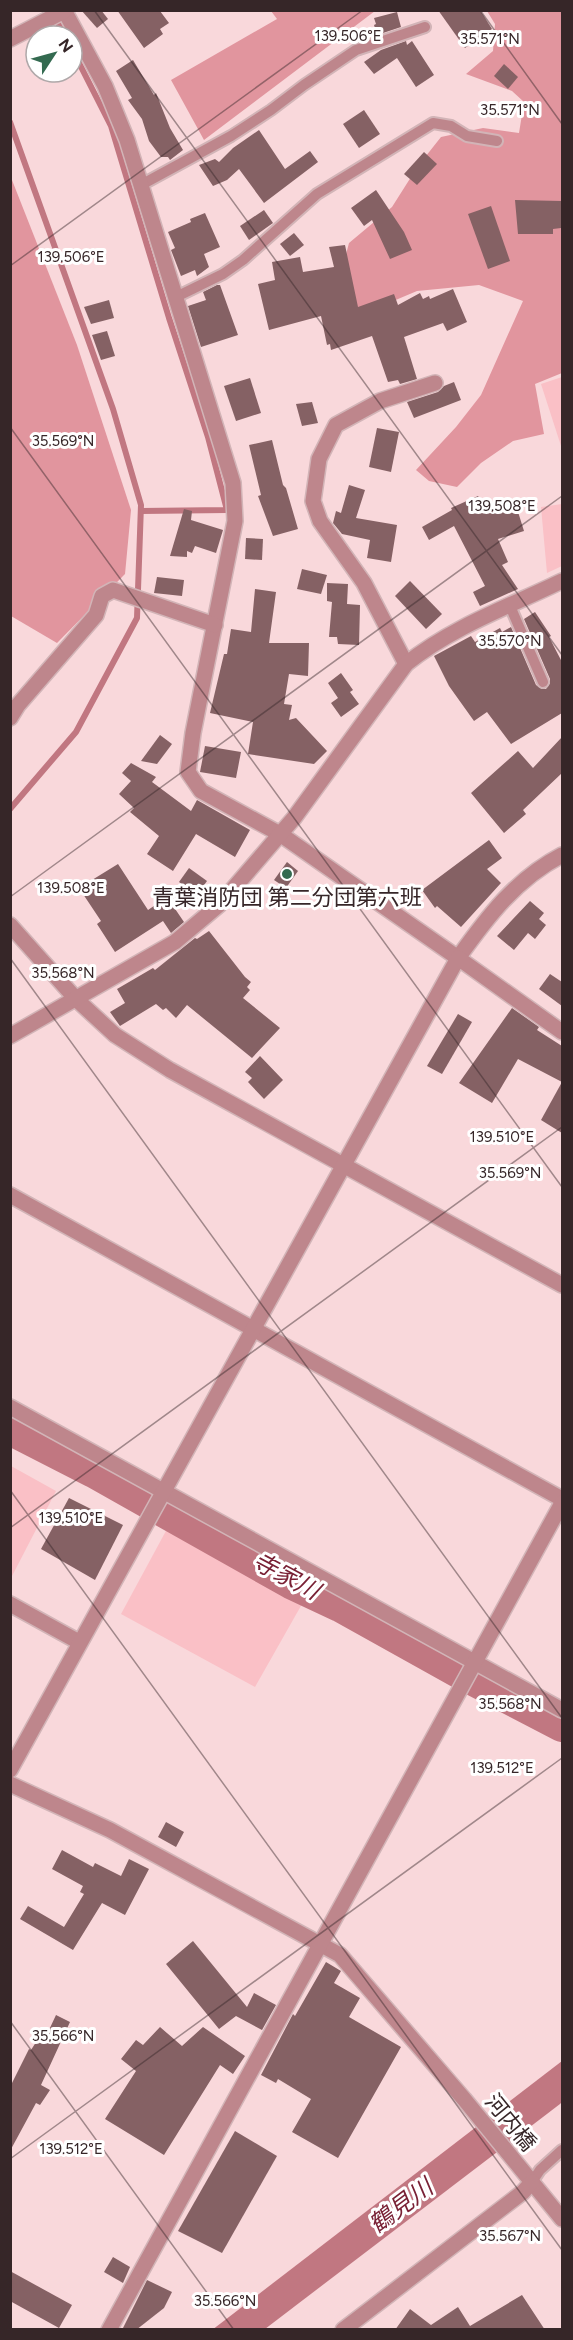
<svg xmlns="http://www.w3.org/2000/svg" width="573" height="2340" font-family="Figtree,'Noto Sans JP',sans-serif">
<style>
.green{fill:#fac0c6}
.forest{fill:#e1959e}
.water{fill:#c17781}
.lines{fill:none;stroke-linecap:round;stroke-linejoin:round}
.stream{stroke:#c17781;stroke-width:6}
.river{stroke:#c17781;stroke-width:34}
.building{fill:#856164}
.service-casing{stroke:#d2b4b7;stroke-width:14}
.minor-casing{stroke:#d2b4b7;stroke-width:18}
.tertiary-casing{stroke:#d2b4b7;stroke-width:18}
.service{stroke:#be868c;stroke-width:10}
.minor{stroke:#be868c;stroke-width:15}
.tertiary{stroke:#be868c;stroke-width:15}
.ticks{fill:none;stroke:#362628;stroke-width:1.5;stroke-opacity:0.45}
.poi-dot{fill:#336a50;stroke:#fff;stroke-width:2}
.labels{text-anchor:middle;stroke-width:6;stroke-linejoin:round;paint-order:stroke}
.poi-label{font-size:22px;fill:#362628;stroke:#fff}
.street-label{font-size:22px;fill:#362628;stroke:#fff}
.water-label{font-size:24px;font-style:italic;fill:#792135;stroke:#fff}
.ticks-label{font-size:15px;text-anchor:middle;fill:#362628;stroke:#fff;stroke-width:6;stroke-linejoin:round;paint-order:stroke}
</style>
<rect width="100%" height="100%" fill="#f9d8db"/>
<g class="green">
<path d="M562,377V449L541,384Z"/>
<path d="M562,504V566L547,573L541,507Z"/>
<path d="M11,1466L56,1491L11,1578Z"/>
<path d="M167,1529L302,1604L255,1687L121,1614Z"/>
</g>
<g class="forest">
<path d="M271,11H375L204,140L171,80L277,19Z"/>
<path d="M487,11H562V373L535,384L544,434L513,441L481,463L457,487L429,481L416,470L456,427L481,395L523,301L479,285L417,291L353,318L339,281L349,243L392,207L418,166L441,137L483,128L519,133L524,102L512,91L466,74L493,51L495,24Z"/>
<path d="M10,175L77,345L131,510L125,574L57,643L11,616Z"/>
</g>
<path class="water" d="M562,2061V2102L560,2104L265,2329L212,2330Z"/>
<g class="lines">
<g class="stream">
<path d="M54,16L65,36"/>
<path d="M72,49L111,126L169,318L208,437L227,510L141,511"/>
<path d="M10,122L113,409L141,505L137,618L76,732L10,809"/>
</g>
<path class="river" d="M10,1428L94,1471L291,1582L340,1605L462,1673L562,1725"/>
</g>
<g class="building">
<path d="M81,10H101L108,19L97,28Z"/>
<path d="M117,10L160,11L169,23L160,29L163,34L144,48Z"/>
<path d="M438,10H480L492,29L465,48Z"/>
<path d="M397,12L401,27L377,35L374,25L376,24L374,18Z"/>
<path d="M406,41L407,45L412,41L434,75L416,87L397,58L374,74L364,62L381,50Z"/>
<path d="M133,60L154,95L156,93L170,128L183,150L170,160L168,157H161L149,141L142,119L128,100L132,98L116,71Z"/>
<path d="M504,64L518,77L508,89L494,76Z"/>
<path d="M364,110L380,134L359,148L343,124Z"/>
<path d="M259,130L285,169L310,151L318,162L264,203L239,169L227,180L213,186L199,165L215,159L219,162L233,148Z"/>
<path d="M424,152L437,164L417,185L404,174Z"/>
<path d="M376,190L404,232L412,250L390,259L372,220L364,226L351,208Z"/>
<path d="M515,200L562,201L561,228L553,229V234H518Z"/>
<path d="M491,206L510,261L488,269L468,214Z"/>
<path d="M264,210L273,223L249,240L240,226Z"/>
<path d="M205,213L220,247L204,254L209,267L197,276L195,270L181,276L171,250L175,248L168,232L191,222L190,219Z"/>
<path d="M294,233L304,245L290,256L280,244Z"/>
<path d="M345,245L358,307L394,294L398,305L420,293L423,299L429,296L430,299L453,289L467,322L447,331L443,323L404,337L417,379L400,384L398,380L388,382L372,336L331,350L330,344L327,345L321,316L269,330L258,284L275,280L272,262L300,257L303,272L334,267L329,247Z"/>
<path d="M217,285H220L238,335L201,347L188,306L206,300L203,292Z"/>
<path d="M109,300L114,318L91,324L84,307Z"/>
<path d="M107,331L115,356L101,360L92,335Z"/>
<path d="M250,378L261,413L236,421L224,386Z"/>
<path d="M454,382L461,400L414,418L407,402L438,392L444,386Z"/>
<path d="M312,402L318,423L302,426L296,404Z"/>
<path d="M377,428L399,432L391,472L369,467Z"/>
<path d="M272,440L283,485L286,488L298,529L273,536L258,496L261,495L249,445Z"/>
<path d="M349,485L365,490L356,518L397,525L391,562L367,558L370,540L342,534L333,523L336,511L341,513Z"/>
<path d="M478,496L484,507L514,499L524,531L498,539L508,562L502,565L518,589L480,606L473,592L485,586L454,526L429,540L422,527L452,510L451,508Z"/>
<path d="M184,509L192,511L191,520L223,530L216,553L195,546L192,553L187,551V557L170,556Z"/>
<path d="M246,538L263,539L262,560L245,559Z"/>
<path d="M302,569L327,575L321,594L297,589Z"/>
<path d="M157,577L184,580L182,596L154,593Z"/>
<path d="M410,581L442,614L426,629L395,596Z"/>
<path d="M327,583L348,584L347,604L360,605L359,645L338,644L337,637H329L332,602L327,601Z"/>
<path d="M255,589L276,592L269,643H309L308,676L289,674L284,704L292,705L289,720L296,718L327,751L314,764L248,754L253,722L210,713L224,654H227L231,629L251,632Z"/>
<path d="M535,612L551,636L549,637L562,662V713L511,744L487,712L474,721L449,686L434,656L471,636L475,642L500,628L502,632L511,627L536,685L542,689H546L550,683V679L524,619Z"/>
<path d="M341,673L353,690L350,692L359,704L341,717L331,703L338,698L328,683Z"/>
<path d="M160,735L172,744L157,764L141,761Z"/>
<path d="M562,737V773L523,810L526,814L504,833L471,793L518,751L533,768Z"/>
<path d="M205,746L241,752L236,778L200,772Z"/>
<path d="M131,763L156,777L152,782L191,811L197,800L250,830L235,857L196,834L173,871L147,854L159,836L130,812L134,808L119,794L131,781L122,773Z"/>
<path d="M489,840L502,858L487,869L501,883L461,927L437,906L435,908L422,890Z"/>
<path d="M287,862L298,871L286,888L274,880Z"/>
<path d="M118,864L148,910L167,897L184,922L171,933L163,921L115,952L97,924L101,921L79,888Z"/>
<path d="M189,868L207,881L197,895L179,882Z"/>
<path d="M530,901L544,913L539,919L546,925L535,939L528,933L514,950L497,936Z"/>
<path d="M209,931L245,977L251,982L247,987L250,990L243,998L280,1028L252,1058L187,1005L176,1018L166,1008L163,1010L156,1004L120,1026L110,1012L125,1003L117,989L153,968L155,970L195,938L197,939Z"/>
<path d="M550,974L562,982V1006L539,989Z"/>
<path d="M512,1008L539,1027L537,1030L562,1046V1082L518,1059L492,1103L459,1083Z"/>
<path d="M458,1014L472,1022L442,1074L427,1066Z"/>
<path d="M260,1056L283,1080L264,1099L248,1082L252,1078L245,1072Z"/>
<path d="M562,1082V1133L541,1120Z"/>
<path d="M69,1498L123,1525L95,1580L41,1549Z"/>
<path d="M166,1822L184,1832L176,1847L158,1837Z"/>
<path d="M62,1850L93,1867L95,1863L121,1876L129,1859L149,1869L125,1915L102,1903L73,1950L20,1919L28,1906L64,1927L84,1894L80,1892L83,1886L52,1869Z"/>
<path d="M193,1941L247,2007L254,1993L276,2005L262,2030L236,2016L219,2029L166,1964Z"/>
<path d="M326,1962L341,1971L334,1983L360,1998L349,2017L401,2047L338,2158L292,2132L311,2099L278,2079L276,2083L261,2075L293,2014L295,2016Z"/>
<path d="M56,2015L70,2022L41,2085L50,2090L40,2105L36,2103L10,2151V2087L29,2049L31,2050L45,2028L49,2030Z"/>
<path d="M160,2027L182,2046L203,2027L245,2056L233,2074L220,2065L164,2155L105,2119L136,2071L121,2059L136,2040L143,2045Z"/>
<path d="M235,2131L277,2156L222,2253L178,2231Z"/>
<path d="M113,2257L130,2267L123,2283L104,2272Z"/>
<path d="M10,2271L72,2305L59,2328L10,2301Z"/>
<path d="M147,2280L172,2292L164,2308L136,2330H122Z"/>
<path d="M522,2295L545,2330H395L410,2309L431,2325L458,2307L470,2326Z"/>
</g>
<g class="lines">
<g class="service-casing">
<g id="service">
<path d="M141,185L231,136L271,110L304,85L356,50L425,27"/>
<path d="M176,297L223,274L243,260L317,194L433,123L451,126L467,136L497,141"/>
<path d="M510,606L543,682"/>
<path d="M532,2182L540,2170L562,2150"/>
</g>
</g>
<g class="minor-casing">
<g id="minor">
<path d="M64,10L105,86L127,140L233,483L235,521L193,733L188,772L201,791L280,834L458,958C488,916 516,879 562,855"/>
<path d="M10,39L64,11"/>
<path d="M406,664L364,583L320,521L313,501L319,459L336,425L380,401L435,383"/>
<path d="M10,718L18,705L96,615L102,596L113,590L215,625"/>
<path d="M10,925L76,999L115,1035L170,1070L562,1285"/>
<path d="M10,1036L175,942L220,904L294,818L406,664C452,627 510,606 562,581"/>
<path d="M10,1195L562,1499"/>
<path d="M10,1407L562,1710"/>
<path d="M10,1604L79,1642"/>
<path d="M10,1784L110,1830L340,1955L464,2099L562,2219"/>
<path d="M109,2330L562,1503"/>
<path d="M343,2330L523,2192L532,2182"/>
</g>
</g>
<g class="tertiary-casing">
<path id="tertiary" d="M10,1770L458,958L562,1032"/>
</g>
<use href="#service" class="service"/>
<use href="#minor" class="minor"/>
<use href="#tertiary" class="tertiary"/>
</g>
<path class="ticks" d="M94,10L562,655M480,10L562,124M10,266L363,10M10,427L562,1187M10,897L562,496M10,958L562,1718M10,1490L562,2250M10,1528L562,1127M10,2021L234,2330M10,2159L562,1758"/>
<circle class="poi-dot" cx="287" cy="874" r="6"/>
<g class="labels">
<g class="poi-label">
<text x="287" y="905">青葉消防団 第二分団第六班</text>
</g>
<g class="street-label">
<text transform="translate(511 2122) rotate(51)" y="8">河内橋</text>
</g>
<g class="water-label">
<text transform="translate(286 1576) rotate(28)" y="8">寺家川</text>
<text transform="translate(401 2206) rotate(-37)" y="8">鶴見川</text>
</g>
</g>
<g class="ticks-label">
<text x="348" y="41">139.506°E</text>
<text x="490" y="44">35.571°N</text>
<text x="510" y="115">35.571°N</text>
<text x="71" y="262">139.506°E</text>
<text x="63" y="446">35.569°N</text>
<text x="502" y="511">139.508°E</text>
<text x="510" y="646">35.570°N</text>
<text x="71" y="893">139.508°E</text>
<text x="63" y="978">35.568°N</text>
<text x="502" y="1142">139.510°E</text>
<text x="510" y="1178">35.569°N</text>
<text x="71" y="1523">139.510°E</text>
<text x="510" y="1709">35.568°N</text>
<text x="502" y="1773">139.512°E</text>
<text x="63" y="2041">35.566°N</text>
<text x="71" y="2154">139.512°E</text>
<text x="510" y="2241">35.567°N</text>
<text x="225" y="2306">35.566°N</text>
</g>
<rect width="573" height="2340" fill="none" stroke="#362628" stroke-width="24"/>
<g transform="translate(54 54) rotate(54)"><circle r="28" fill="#ffffff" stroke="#afa8a9" stroke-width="1.5"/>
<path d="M0-4.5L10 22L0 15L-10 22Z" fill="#336a50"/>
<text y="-9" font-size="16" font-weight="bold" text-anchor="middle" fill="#362628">N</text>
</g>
</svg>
